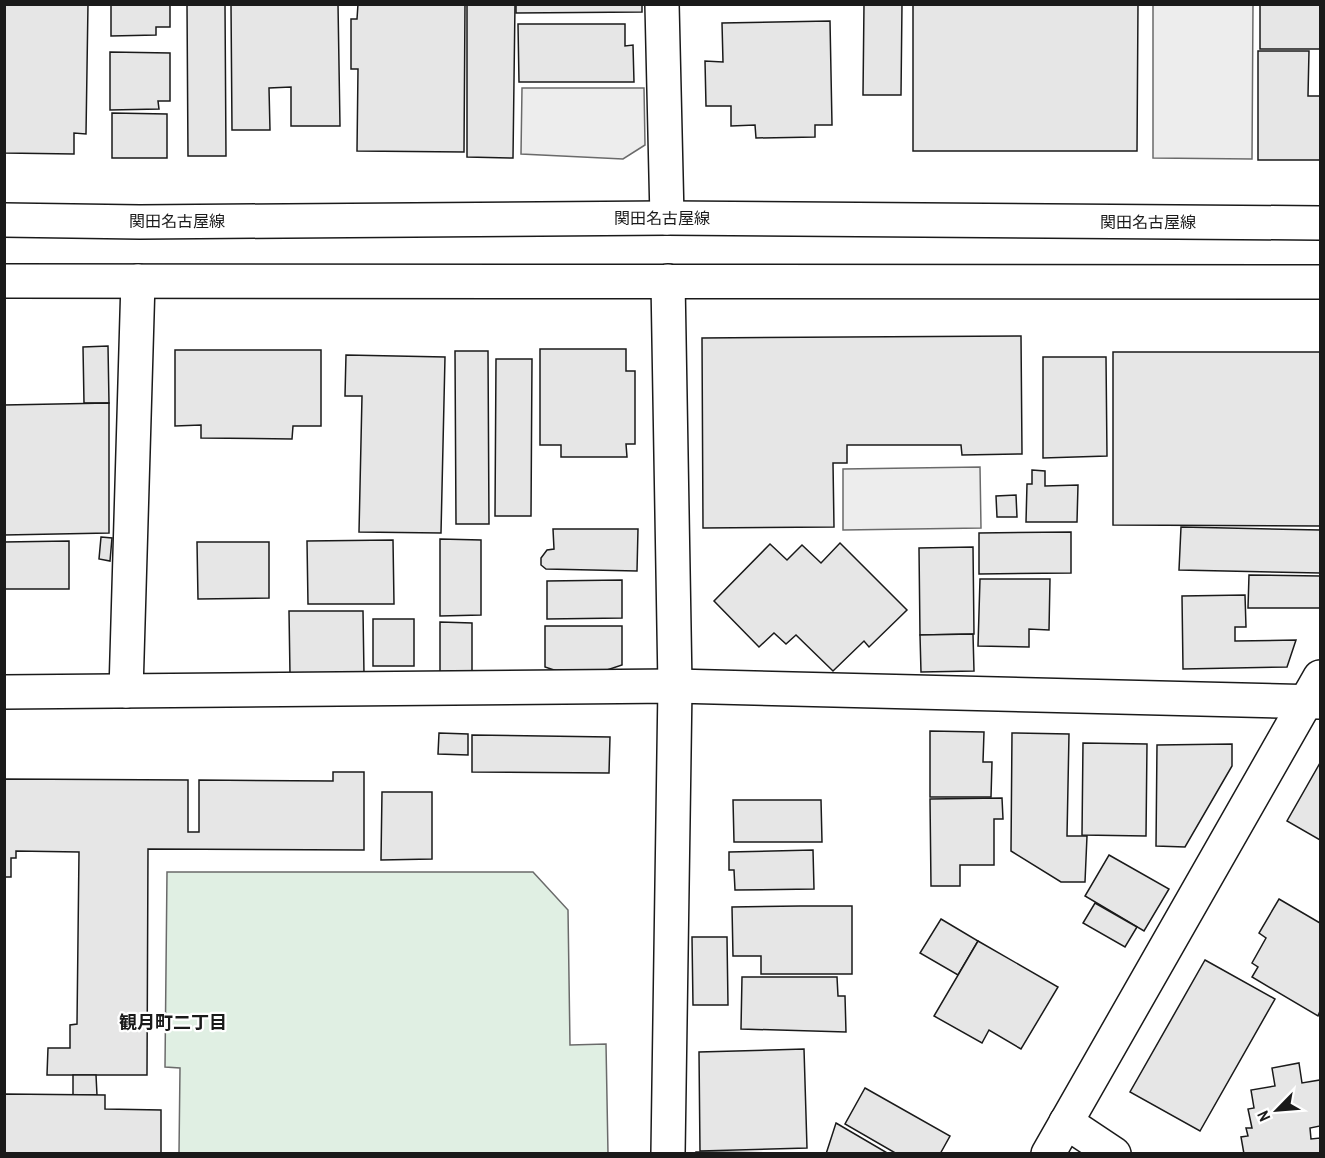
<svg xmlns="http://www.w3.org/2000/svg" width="1325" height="1158" font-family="'Archivo Narrow','Noto Sans JP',sans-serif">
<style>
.green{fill:#e0efe3;stroke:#6a6a6a;stroke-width:1.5}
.parking{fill:#ededed;stroke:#6a6a6a;stroke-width:1.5}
.building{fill:#e6e6e6;stroke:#1a1a1a;stroke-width:1.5}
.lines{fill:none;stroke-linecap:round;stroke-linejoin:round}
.minor-casing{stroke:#1a1a1a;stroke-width:36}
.major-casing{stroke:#1a1a1a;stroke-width:36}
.minor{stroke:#fff;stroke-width:33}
.major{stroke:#fff;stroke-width:33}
.labels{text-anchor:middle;stroke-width:4.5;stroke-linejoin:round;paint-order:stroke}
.street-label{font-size:16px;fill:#1a1a1a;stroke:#fff}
.neighbourhood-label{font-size:18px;font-weight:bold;fill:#1a1a1a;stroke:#fff}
</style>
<rect width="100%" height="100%" fill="#fff"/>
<path class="green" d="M167,872H533L568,910L570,1045L606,1044L608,1153H179L180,1068L165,1067Z"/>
<g class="parking">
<path d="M1153,5H1253L1252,159L1153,158Z"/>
<path d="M522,88H644L645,145L623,159L521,154Z"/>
<path d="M980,467L981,528L843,530V469Z"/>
</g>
<g class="building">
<path d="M4,4H88L86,134L74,133V154L4,153Z"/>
<path d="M111,4H170V27H156V35L111,36Z"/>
<path d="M187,4H225L226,156H188Z"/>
<path d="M231,4H338L340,126H291V87L269,88L270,130H232Z"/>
<path d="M358,4H465L464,152L357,151L358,69H351V19H357Z"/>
<path d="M467,4H515L513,158L467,157Z"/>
<path d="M516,4H642V12L516,13Z"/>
<path d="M864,4H902L901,95H863Z"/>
<path d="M913,4H1138L1137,151H913Z"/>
<rect x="1260" y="4" width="60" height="45"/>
<path d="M830,21L832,125H815V137L756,138L755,125L731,126V106H706L705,61L723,62L722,23Z"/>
<path d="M518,24H625V46L633,45L634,82H519Z"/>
<path d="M1258,51H1309L1308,96H1320V160H1258Z"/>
<path d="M110,52L170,53V101H158L159,109L110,110Z"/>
<path d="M112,113L167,114V158H112Z"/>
<path d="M1021,336L1022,454L962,455L961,445H847V463H833L834,527L703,528L702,338Z"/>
<path d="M108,346L109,403H84L83,347Z"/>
<path d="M540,349H626V371H635V444H626L627,457H561V445H540Z"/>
<path d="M175,350H321V426H293L292,439L201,438V425L175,426Z"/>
<path d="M455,351H488L489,524H456Z"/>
<path d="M1113,352H1320V526L1113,525Z"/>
<path d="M346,355L445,357L441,533L359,532L362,396H345Z"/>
<path d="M1043,357H1106L1107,456L1043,458Z"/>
<path d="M496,359H532L531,516H495Z"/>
<path d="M109,403V533L4,535V405Z"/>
<path d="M1032,470L1045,471V486L1078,485L1077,522H1026L1027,484H1032Z"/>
<path d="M1016,495L1017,517H997L996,496Z"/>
<path d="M1181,527L1320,530V573L1179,570Z"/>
<path d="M553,529H638L637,571L546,569L541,565V558L547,550L554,549Z"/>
<path d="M1071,532V573L979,574V533Z"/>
<path d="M101,537L112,538L110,561L99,559Z"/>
<path d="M440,539L481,540V615L440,616Z"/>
<path d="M393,540L394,604H308L307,541Z"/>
<path d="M69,541V589H4V542Z"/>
<path d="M197,542H269V598L198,599Z"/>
<path d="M840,543L907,610L869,647L864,641L833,671L796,635L786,644L774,633L759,647L714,601L770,544L787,560L802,545L821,563Z"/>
<path d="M973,547L974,634L920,635L919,548Z"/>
<path d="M1249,575L1320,576V608H1248Z"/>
<path d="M980,579H1050L1049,630L1029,629V647L978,646Z"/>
<path d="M622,580V618L547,619V581Z"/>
<path d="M1245,595L1246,627H1235V641L1296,640L1287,667L1183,669L1182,596Z"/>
<path d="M289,611H363L364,674H290Z"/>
<rect x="373" y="619" width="41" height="47"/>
<path d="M440,622L472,623V674L440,673Z"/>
<path d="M545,626H622V665L598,673H563L545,667Z"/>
<path d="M973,634L974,671L921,672L920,635Z"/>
<path d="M930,731L984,732L983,762H992L991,797H930Z"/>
<path d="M439,733L468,734V755L438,754Z"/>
<path d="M1012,733L1069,734L1067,836H1087L1085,882H1061L1011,851Z"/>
<path d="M472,735L610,737L609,773L472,772Z"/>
<path d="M1083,743L1147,744L1146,836L1082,835Z"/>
<path d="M1232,744V766L1185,847L1156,846L1157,745Z"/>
<path d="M1320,763V840L1287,821Z"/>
<path d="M333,772H364V850L148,849L147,1075H47L48,1048H70V1025L77,1024L79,852L16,851V858H11V877H4V779L188,780V832H199V780L333,781Z"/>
<path d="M382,792H432V859L381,860Z"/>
<path d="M1002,798L1003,819H994V865H960V886H931L930,799Z"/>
<path d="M733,800H821L822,842H734Z"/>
<path d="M813,850L814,889L735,890L734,870H729V852Z"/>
<path d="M1109,855L1169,889L1144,931L1085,896Z"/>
<path d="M1279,899L1320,923V1011L1318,1016L1252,977L1258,967L1252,963L1266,938L1259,933Z"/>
<path d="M1095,903L1137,927L1125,947L1083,923Z"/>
<path d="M800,906H852V974H761V956H733L732,907Z"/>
<path d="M941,919L978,941L958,975L920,953Z"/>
<path d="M692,937H727L728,1005H693Z"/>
<path d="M978,941L1058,987L1021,1049L989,1030L982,1043L934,1016Z"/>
<path d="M1205,960L1275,999L1200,1131L1130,1092Z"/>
<path d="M742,977H837L838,996H845L846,1032L741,1029Z"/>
<path d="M804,1049L807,1148L700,1151L699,1052Z"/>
<path d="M1299,1063L1302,1083L1320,1080V1126L1310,1128L1311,1139L1320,1138V1154H1244L1241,1137L1248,1136L1246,1128H1252L1248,1109L1254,1108L1251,1090L1275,1086L1272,1068Z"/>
<path d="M73,1075H96L97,1095H73Z"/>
<path d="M865,1088L950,1136L940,1154H897L845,1124Z"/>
<path d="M4,1094L105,1095V1109L161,1110V1154H4Z"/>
<path d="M836,1123L889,1154H826Z"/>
<path d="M696,1152L796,1153L696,1154Z"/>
</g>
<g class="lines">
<g class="minor-casing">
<g id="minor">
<path d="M662,4L667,218"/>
<path d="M668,281L675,686L668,1154"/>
<path d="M126,691L138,281"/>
<path d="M4,692L675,686L1320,702"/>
<path d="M1066,1122L1114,1154"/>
<path d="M1048,1154L1320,677"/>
</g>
</g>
<g class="major-casing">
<g id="major">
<path d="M4,220L140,222L667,218L1320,223"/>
<path d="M4,281L1320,282"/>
</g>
</g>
<use href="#minor" class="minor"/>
<use href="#major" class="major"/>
</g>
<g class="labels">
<g class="street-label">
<text x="662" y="224">関田名古屋線</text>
<text x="177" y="227">関田名古屋線</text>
<text x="1148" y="228">関田名古屋線</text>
</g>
<g class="neighbourhood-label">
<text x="173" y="1029">観月町二丁目</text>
</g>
</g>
<rect width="1325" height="1158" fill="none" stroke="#1a1a1a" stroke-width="12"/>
<g transform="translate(1277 1110) rotate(245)" stroke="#ffffff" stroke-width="4.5" paint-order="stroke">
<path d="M0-4.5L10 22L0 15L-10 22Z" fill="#1a1a1a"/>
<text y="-9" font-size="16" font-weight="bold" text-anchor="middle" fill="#1a1a1a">N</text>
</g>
</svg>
